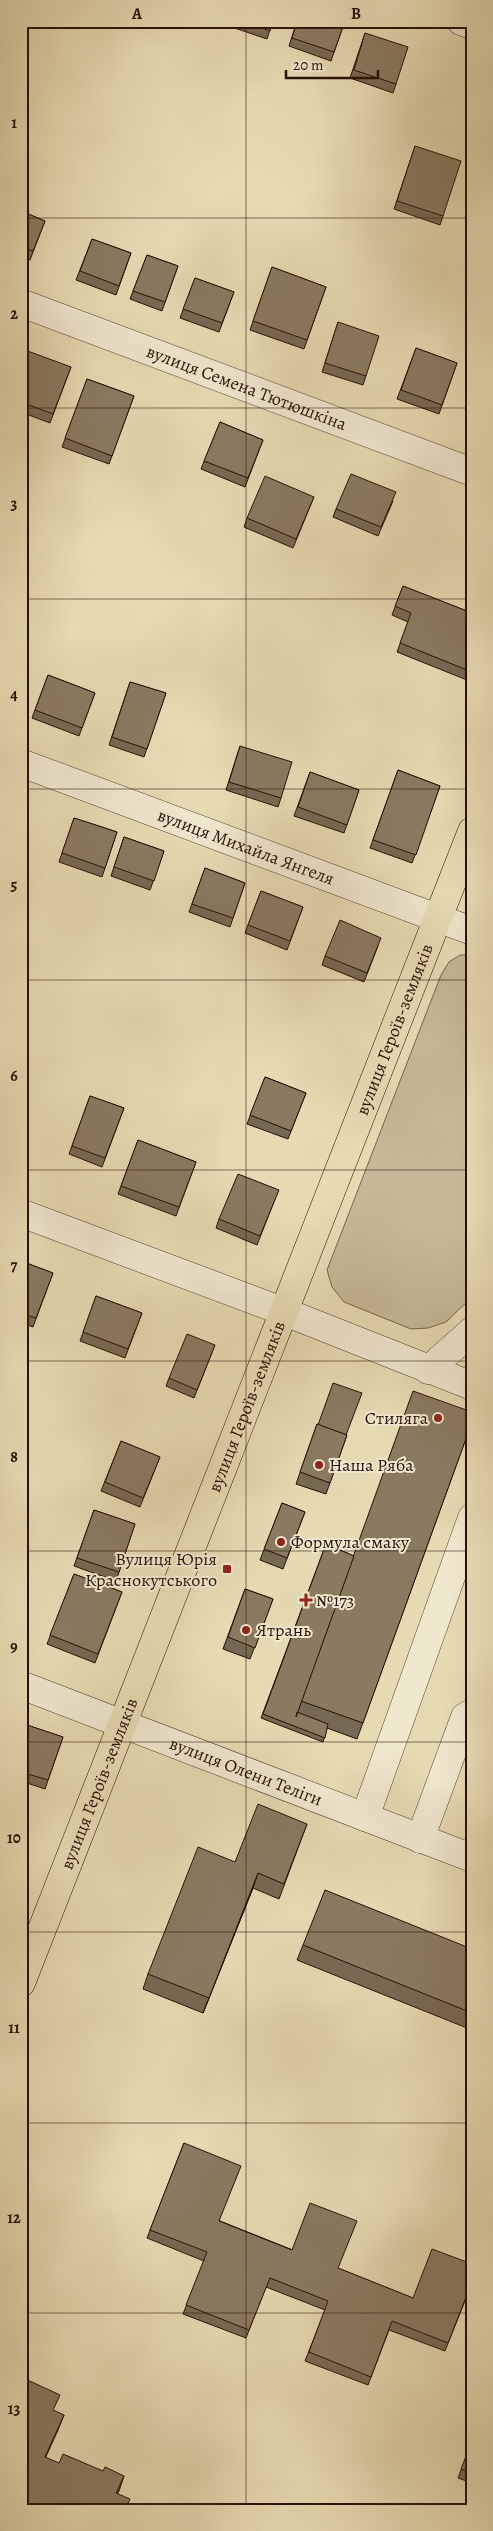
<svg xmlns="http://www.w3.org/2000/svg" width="493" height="2531" font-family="Alegreya,serif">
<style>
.grass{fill:#c5b896;stroke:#75644e}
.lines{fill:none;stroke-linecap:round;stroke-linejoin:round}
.minor-casing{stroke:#554331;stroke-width:29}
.major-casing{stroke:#251106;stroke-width:29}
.minor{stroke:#efe7ce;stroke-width:28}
.major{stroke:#e6dab3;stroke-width:28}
.wall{fill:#766953;stroke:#251106}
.shaded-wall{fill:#605543;stroke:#251106}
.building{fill:#897a60;stroke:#251106}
.grid{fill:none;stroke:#251106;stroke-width:1;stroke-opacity:0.55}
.poi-dot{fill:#8f2418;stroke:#efe7ce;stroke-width:2}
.labels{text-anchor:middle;stroke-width:4;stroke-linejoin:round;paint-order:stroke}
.street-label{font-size:18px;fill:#251106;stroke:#efe7ce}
.poi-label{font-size:18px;fill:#251106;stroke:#efe7ce;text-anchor:start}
.neatline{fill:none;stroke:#251106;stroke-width:2}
.grid-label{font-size:16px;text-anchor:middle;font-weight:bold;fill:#251106}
</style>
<rect width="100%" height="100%" fill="#e6dab3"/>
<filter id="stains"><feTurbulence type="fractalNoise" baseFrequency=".004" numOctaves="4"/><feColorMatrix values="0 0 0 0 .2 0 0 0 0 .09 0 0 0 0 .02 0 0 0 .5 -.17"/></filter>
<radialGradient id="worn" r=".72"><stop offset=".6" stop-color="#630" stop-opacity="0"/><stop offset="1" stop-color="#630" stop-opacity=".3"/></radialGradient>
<path class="grass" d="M460,955H472V1297L446,1322L428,1328L411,1329L344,1302L332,1287L327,1270L441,975L449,962Z"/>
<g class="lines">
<g class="minor-casing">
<g id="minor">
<path d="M461,21L472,25"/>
<path id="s1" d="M21,303L472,472"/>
<path id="s2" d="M21,763L472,931"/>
<path d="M21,1213L285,1312L472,1386"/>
<path d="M428,1370L472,1331"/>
<path id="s3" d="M21,1685L472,1858"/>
<path d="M365,1817L472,1518"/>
<path d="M420,1839L465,1717L472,1713"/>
</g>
</g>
<g class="major-casing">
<g id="major">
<path id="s4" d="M21,1983L472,831"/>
</g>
</g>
<use href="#minor" class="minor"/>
<use href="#major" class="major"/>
</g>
<g class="wall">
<path d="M178,21H197L195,27Z"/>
<path d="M218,21H273L267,39L217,22Z"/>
<path d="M297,21H345L331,61L289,46Z"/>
<path d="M365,33L396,84L393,93L350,78Z"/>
<path d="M472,139V147L469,146Z"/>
<path d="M415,146L443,216L440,225L394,209Z"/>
<path d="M21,211L45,221L30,260L21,257Z"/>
<path d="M92,239L131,253L116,295L76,280Z"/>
<path d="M147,255L178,266L162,311L130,299Z"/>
<path d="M272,267L326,287L304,349L250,330Z"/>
<path d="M195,278L234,292L219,332L180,318Z"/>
<path d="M338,322L366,376L363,385L322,372Z"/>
<path d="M416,348L457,363L439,414L397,399Z"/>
<path d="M21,362L71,367L50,423L21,412Z"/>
<path d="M87,379L134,396L109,464L62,447Z"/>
<path d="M220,422L263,440L245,487L201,469Z"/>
<path d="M314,497L293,548L244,527L247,518Z"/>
<path d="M393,501L378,536L333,517L336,509Z"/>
<path d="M403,586L472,613V682L397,652L408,622L392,615Z"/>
<path d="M472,591V603L468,602Z"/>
<path d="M48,675L95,693L79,736L32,718Z"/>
<path d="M130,682L166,693L144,757L109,745Z"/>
<path d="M240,746L281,798L278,807L226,790Z"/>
<path d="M398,770L440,786L412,863L370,848Z"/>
<path d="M310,772L359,790L344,833L294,816Z"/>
<path d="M74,818L117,832L102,877L59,862Z"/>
<path d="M124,837L164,851L150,890L111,876Z"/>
<path d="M205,868L245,883L230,927L189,912Z"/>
<path d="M261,891L303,907L287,950L245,933Z"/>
<path d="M378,946L364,982L322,965L325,956Z"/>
<path d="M265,1077L306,1093L288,1139L247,1124Z"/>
<path d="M90,1096L124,1108L102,1167L69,1154Z"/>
<path d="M138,1140L196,1162L176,1216L118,1194Z"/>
<path d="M275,1199L257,1245L216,1228L219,1219Z"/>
<path d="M21,1261L53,1273L33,1327L21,1323Z"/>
<path d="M96,1296L142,1313L125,1358L80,1341Z"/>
<path d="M215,1345L194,1398L166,1386L169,1378Z"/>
<path d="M472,1422L357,1739L327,1728L323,1742L261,1718L326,1544L354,1556Z"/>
<path d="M317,1424L347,1435L326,1494L296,1484Z"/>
<path d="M121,1441L160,1457L140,1507L101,1491Z"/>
<path d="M282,1503L305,1512L283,1569L260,1560Z"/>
<path d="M94,1510L135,1524L116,1581L74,1566Z"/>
<path d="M74,1574L122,1592L95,1663L47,1644Z"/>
<path d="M245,1589L273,1599L250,1659L223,1649Z"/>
<path d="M472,1663V1670L470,1669Z"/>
<path d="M21,1723L63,1737L45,1789L21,1781Z"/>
<path d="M307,1824L279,1899L253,1888L203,2013L143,1989L148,1974L235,1862Z"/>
<path d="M303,1945L472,1949V2030L297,1960Z"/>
<path d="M184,2143L220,2221L413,2298L472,2283L445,2351L389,2330L368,2385L305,2361L325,2310L266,2287L246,2338L183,2314L204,2261L147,2238Z"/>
<path d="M472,2441V2483L458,2478Z"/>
</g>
<g class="shaded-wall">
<path d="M258,1873L253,1888L203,2013L209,1998Z"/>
<path d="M64,2415L58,2430L39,2472L45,2457Z"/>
<path d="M124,2476L119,2491L111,2508L116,2493Z"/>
</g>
<g class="building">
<path d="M243,21H273L270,31Z"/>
<path d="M297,21H345L334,52L292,38Z"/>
<path d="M365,33L408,47L396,84L354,70Z"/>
<path d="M415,146L461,161L443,216L397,201Z"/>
<path d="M21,211L45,221L33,251L21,247Z"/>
<path d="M92,239L131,253L119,286L80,271Z"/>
<path d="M147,255L178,266L165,302L133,291Z"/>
<path d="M272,267L326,287L307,340L253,321Z"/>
<path d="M195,278L234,292L222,323L183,309Z"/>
<path d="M338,322L379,336L366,376L325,363Z"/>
<path d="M416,348L457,363L442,405L401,390Z"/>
<path d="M25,350L71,367L53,414L21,402V362Z"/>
<path d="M87,379L134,396L112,456L65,438Z"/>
<path d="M220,422L263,440L248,478L204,461Z"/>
<path d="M351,474L396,492L381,527L336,509Z"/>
<path d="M265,476L314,497L296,539L247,518Z"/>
<path d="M403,586L472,613V672L400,643L411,613L395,606Z"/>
<path d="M48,675L95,693L82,728L35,710Z"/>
<path d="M130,682L166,693L147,749L112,737Z"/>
<path d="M240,746L292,762L281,798L229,782Z"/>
<path d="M398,770L440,786L416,855L373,840Z"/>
<path d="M310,772L359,790L347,825L298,807Z"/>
<path d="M74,818L117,832L105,868L62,853Z"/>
<path d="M124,837L164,851L154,881L114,867Z"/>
<path d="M205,868L245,883L233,918L192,904Z"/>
<path d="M261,891L303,907L290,941L248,925Z"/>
<path d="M340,920L381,938L367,973L325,956Z"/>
<path d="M265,1077L306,1093L291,1131L250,1115Z"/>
<path d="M90,1096L124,1108L105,1158L72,1146Z"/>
<path d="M138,1140L196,1162L179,1207L121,1186Z"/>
<path d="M238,1174L279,1190L260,1236L219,1219Z"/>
<path d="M21,1261L53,1273L36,1318L21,1313Z"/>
<path d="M96,1296L142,1313L128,1349L83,1332Z"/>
<path d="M187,1334L215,1345L197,1390L169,1378Z"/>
<path d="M333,1383L362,1393L346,1435L318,1425Z"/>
<path d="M413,1391L472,1412V1422L363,1723L301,1701Z"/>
<path d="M317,1424L347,1435L330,1483L300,1472Z"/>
<path d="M121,1441L160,1457L143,1498L105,1482Z"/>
<path d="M282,1503L305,1512L287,1558L264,1549Z"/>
<path d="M94,1510L135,1524L119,1572L77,1558Z"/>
<path d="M326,1544L354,1556L296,1717L297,1712L328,1724L325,1738L263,1714Z"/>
<path d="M21,1567L26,1569L21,1583Z"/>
<path d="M74,1574L122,1592L98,1654L50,1635Z"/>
<path d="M245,1589L273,1599L255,1648L228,1637Z"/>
<path d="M21,1723L63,1737L48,1780L21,1772Z"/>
<path d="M258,1804L307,1824L284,1884L258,1873L209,1998L148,1974L198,1847L235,1862Z"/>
<path d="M325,1890L472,1949V2013L303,1945Z"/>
<path d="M184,2143L241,2166L219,2221L292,2250L310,2203L357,2221L338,2268L413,2298L432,2249L472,2264V2282L448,2343L392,2321L371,2377L309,2352L328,2301L270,2278L249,2330L186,2305L207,2252L150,2230Z"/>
<path d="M21,2377L60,2395L53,2410L64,2415L45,2457L59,2463L63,2454L103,2471L105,2467L124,2476L116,2493L130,2499L125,2510H23L21,2509Z"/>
<path d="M472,2441V2473L461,2469Z"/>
<path d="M176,2504L190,2510H173Z"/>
</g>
<path class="grid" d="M246,21V2510M21,218H472M21,408H472M21,599H472M21,789H472M21,980H472M21,1170H472M21,1361H472M21,1551H472M21,1742H472M21,1932H472M21,2123H472M21,2313H472"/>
<g class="poi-dot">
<circle cx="438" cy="1418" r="5"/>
<circle cx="319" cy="1465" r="5"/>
<circle cx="281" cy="1542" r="5"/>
<rect x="222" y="1564" width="10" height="10" rx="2.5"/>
<path d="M303.5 1592.5h5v5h5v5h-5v5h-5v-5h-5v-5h5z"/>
<circle cx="246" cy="1630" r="5"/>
</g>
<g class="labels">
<g class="street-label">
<text dy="6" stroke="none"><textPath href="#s1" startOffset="241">вулиця Семена Тютюшкіна</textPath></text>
<text dy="6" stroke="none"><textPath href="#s2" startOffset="240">вулиця Михайла Янгеля</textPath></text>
<text dy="6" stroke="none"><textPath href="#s4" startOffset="1024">вулиця Героїв-земляків</textPath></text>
<text dy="6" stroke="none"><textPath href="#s4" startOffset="619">вулиця Героїв-земляків</textPath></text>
<text dy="6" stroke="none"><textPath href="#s3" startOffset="241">вулиця Олени Теліги</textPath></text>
<text dy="6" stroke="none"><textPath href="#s4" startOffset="214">вулиця Героїв-земляків</textPath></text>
</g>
<g class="poi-label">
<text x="428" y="1424" text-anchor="end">Стиляга</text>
<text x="329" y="1471">Наша Ряба</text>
<text x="291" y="1548">Формула смаку</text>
<text x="217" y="1565" text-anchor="end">Вулиця Юрія<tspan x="217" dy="21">Краснокутського</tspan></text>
<text x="316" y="1606">№173</text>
<text x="256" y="1636">Ятрань</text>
</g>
</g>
<rect width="493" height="2531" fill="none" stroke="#e6dab3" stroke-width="55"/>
<path d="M286 70v8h92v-8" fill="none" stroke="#251106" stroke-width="2.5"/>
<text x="293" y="70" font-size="15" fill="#251106" stroke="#efe7ce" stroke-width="4" paint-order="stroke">20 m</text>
<rect x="28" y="28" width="438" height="2476" class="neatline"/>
<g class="grid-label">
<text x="137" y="19">A</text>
<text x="356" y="19">B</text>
<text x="14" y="128">1</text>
<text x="14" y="319">2</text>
<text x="14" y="509">3</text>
<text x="14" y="700">4</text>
<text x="14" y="890">5</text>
<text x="14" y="1081">6</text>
<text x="14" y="1271">7</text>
<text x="14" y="1462">8</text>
<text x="14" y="1652">9</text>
<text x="14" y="1843">10</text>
<text x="14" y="2033">11</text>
<text x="14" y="2223">12</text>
<text x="14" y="2414">13</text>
</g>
<rect width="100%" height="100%" filter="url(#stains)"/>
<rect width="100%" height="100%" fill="url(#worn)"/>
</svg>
